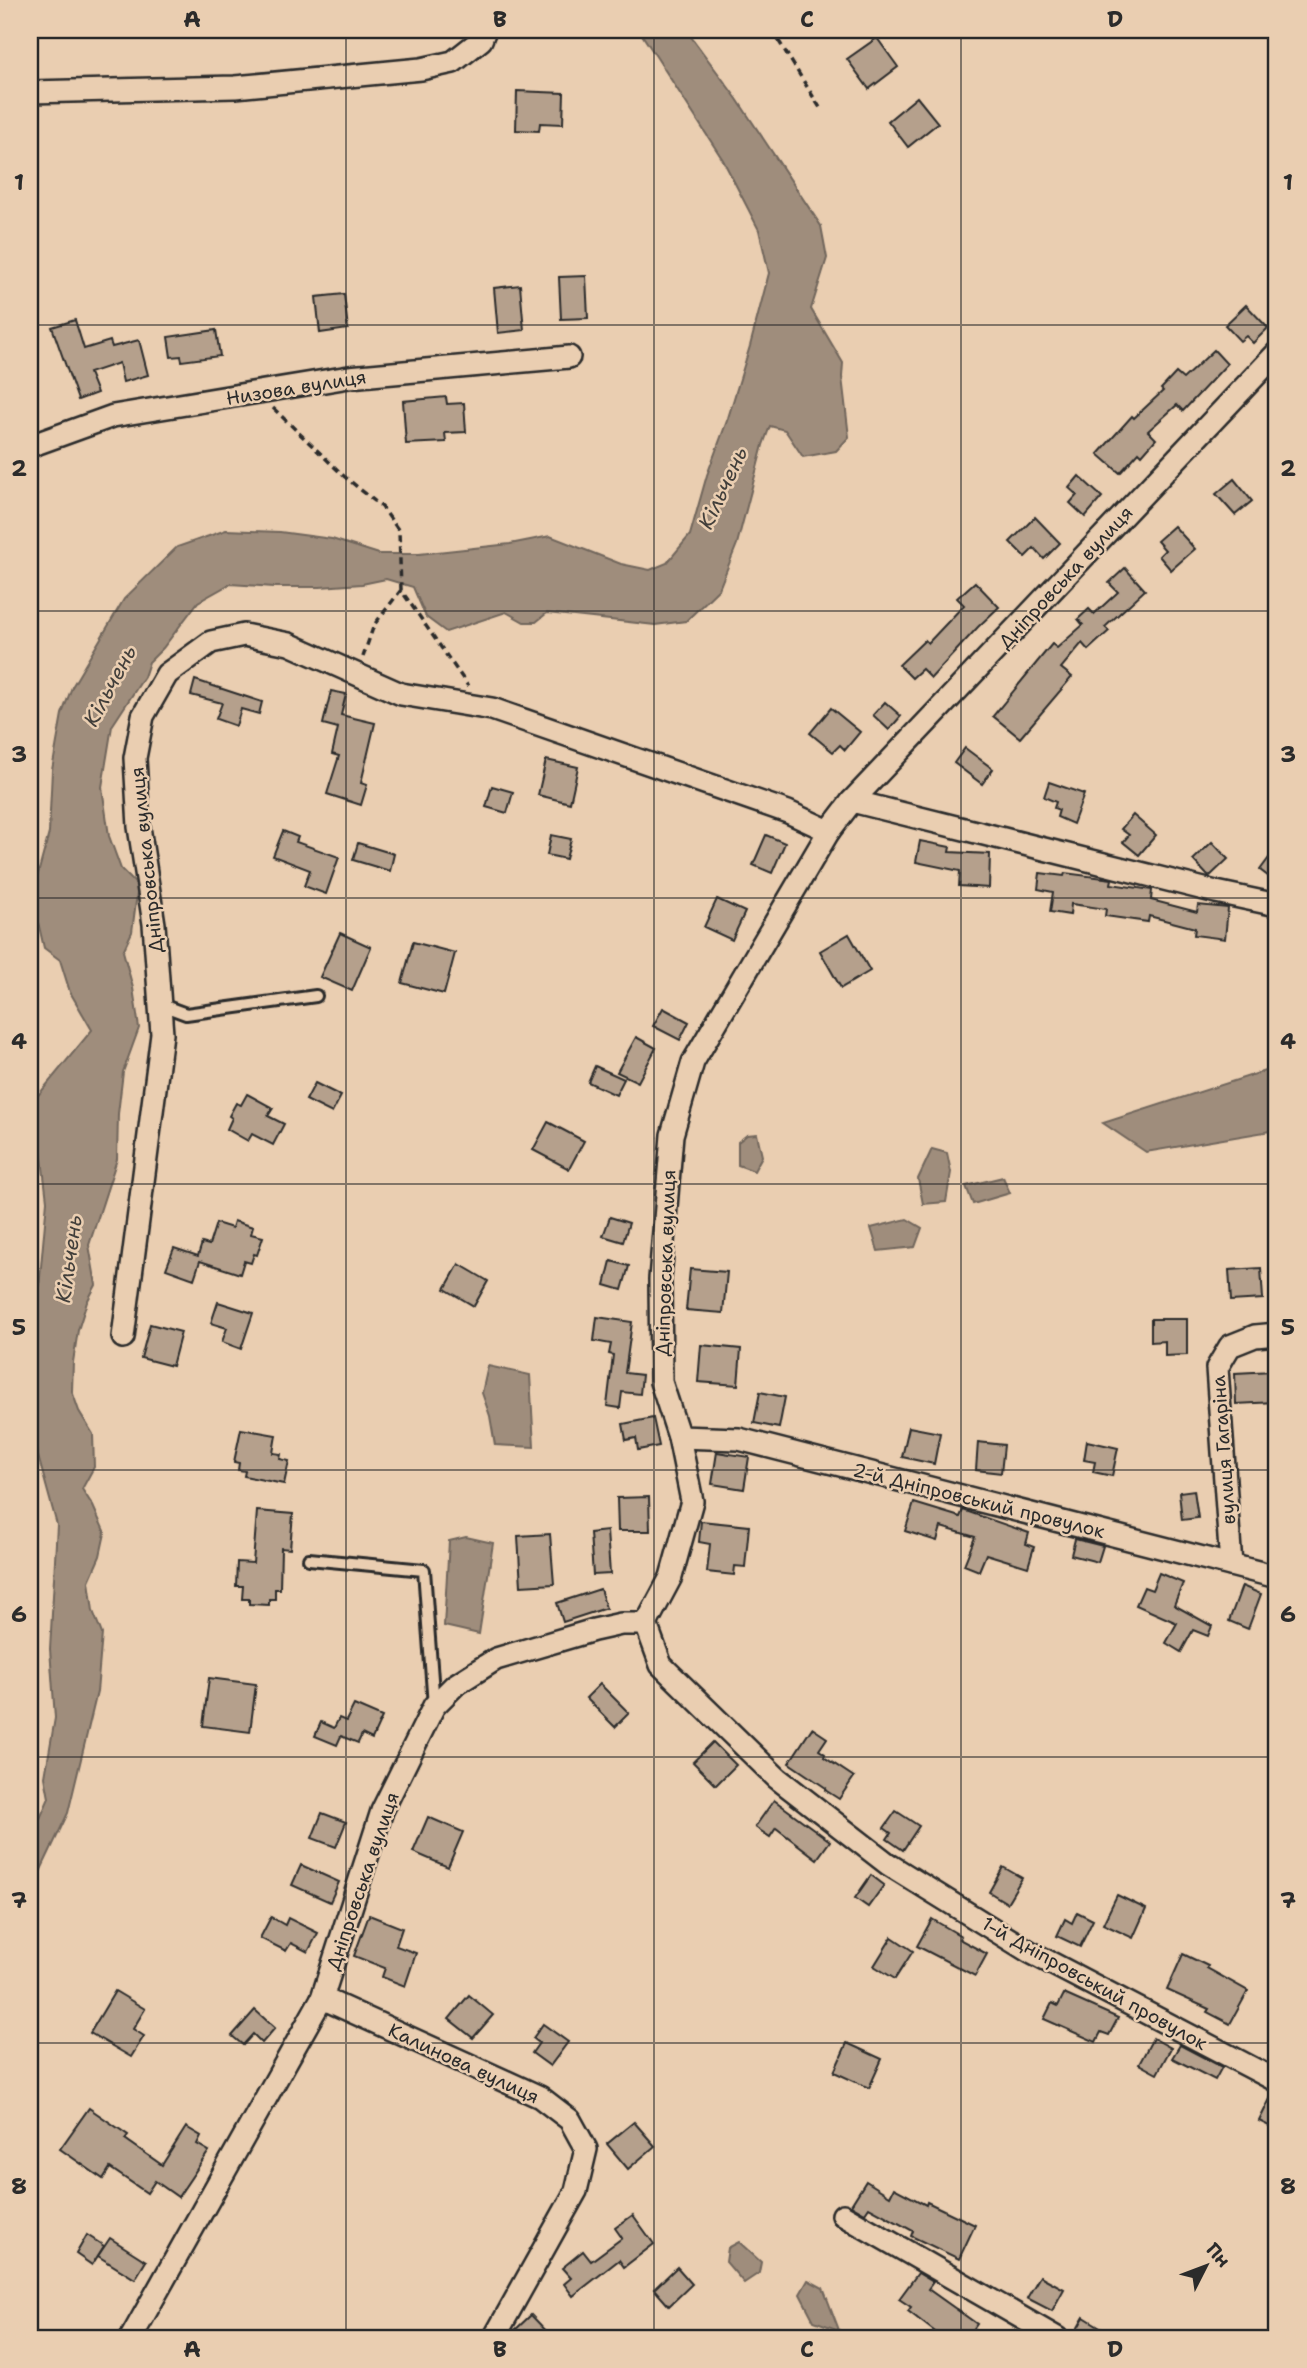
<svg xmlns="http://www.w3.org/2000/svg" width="1307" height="2368" font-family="'Shantell Sans',sans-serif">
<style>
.water{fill:#9f8d7c;stroke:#71665c;stroke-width:2}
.building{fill:#b5a08c;stroke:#2b2b2b;stroke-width:2}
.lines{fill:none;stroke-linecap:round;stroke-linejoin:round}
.lane-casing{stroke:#2b2b2b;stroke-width:16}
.street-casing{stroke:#2b2b2b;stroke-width:26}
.path{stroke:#2b2b2b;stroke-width:3.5;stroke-dasharray:7 5;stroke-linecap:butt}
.lane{stroke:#eaceb1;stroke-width:10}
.street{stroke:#eaceb1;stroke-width:21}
.grid{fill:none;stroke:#2b2b2b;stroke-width:2;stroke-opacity:0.55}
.labels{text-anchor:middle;stroke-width:5;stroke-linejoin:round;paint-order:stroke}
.street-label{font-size:19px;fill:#2b2b2b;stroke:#eaceb1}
.water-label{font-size:21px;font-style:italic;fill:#423f3b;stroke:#eaceb1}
.neatline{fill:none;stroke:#2b2b2b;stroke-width:2.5}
.grid-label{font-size:23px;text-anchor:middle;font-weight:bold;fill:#2b2b2b}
</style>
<rect width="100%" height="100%" fill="#eaceb1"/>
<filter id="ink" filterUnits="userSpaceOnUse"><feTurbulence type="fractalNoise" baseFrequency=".0143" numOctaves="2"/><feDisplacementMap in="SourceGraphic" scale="14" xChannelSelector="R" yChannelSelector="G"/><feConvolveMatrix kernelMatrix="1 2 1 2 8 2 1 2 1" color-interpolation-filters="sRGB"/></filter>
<g filter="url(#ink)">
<g class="water">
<path d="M639,30H686L737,99L821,226L827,258L811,309L843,363L842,377L849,437L836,451L803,457L785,430L770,426L763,445L737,544L719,589L686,621L655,625L547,613L536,622H524L506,612L446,632L426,617L413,587L386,579L362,584L320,587H274L230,584L198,602L163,648L149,662L144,677L112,726L102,787L109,836L121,869L138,886L132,932L123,951L133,988L139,1028L123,1072L118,1114L117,1159L89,1245L96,1285L87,1302L78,1330L73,1362L72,1391L79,1411L93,1434L94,1467L82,1489L93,1506L105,1533L100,1556L89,1581L93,1611L102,1634L97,1692L68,1813L30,1893V1841L49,1798L45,1777L55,1718L50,1649L57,1525L30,1427V1342L38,1299L47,1201L35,1099L92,1030L70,992L60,960L44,948L32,896L49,833L52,770L62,714L72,687L124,599L177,547L226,530L280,532L332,539L379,554H419L510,544L550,536L621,564L650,570L667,563L690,535L707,475L728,418L750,346L769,273L759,230L723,160Z"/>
<path d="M1277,1067V1130L1146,1152L1103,1123Z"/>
<path d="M757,1134L762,1156L754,1171L738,1165V1142L747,1135Z"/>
<path d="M932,1149L947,1153L951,1172L946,1202L923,1204L918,1179Z"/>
<path d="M1003,1177L1010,1193L973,1204L966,1186Z"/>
<path d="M907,1219L922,1228L915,1247L878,1251L871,1228Z"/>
<path d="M488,1366L530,1375L534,1447L495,1445L490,1416L482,1393Z"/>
<path d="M466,1537L493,1543L479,1634L444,1626L449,1541Z"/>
<path d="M739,2242L761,2262L759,2273L744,2283L726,2262L728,2248Z"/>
<path d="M808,2280L823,2288L839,2330L814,2321L800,2294Z"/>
</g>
<g class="building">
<path d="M877,38L898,67L869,89L847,59Z"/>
<path d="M517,91L564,93L563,124L540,123L539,131L516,130Z"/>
<path d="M917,97L938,123L908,147L888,121Z"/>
<path d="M586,276L588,318L561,319L559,277Z"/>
<path d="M520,285L524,330L498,333L494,288Z"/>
<path d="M344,294L348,329L320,333L316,297Z"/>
<path d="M1246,305L1268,328L1253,343L1246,336L1240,341L1225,325Z"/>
<path d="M75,320L84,349L110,341L112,347L139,340L148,375L123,382L119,363L89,373L97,393L78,400L52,327Z"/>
<path d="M216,330L220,356L182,361L181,356L171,357L168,337Z"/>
<path d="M1214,350L1227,364L1183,411L1177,405L1148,431L1156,439L1142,455L1139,452L1120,473L1098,454L1132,416L1134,418L1163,391L1161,389L1176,373L1183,379Z"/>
<path d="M446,397L447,404L464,403L466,432L445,433L446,442L406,444L403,401Z"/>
<path d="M1079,476L1102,497L1085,517L1070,503L1077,495L1069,488Z"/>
<path d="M1234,479L1252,501L1235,515L1216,494Z"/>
<path d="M1035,517L1060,543L1044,559L1034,548L1025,557L1010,542Z"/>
<path d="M1174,526L1195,549L1171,570L1159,556L1165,550L1157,541Z"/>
<path d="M1125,568L1145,590L1105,627L1109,631L1088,650L1082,643L1061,668L1072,677L1020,738L993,716L1052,644L1057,648L1083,625L1078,619L1089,609L1094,614L1118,592L1109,583Z"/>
<path d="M975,582L999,607L978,627L931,678L922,669L912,678L899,665L925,640L928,643L964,605L957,598Z"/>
<path d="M195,680L262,702L259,714L241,709L236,726L216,719L222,703L191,695Z"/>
<path d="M331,691L346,694L341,715L375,723L361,783L367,785L361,805L327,794L339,756L332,754L338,728L323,724Z"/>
<path d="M885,702L901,716L889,730L873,715Z"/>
<path d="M831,708L860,732L845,750L840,745L833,752L810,733Z"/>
<path d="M965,748L993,769L982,784L954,763Z"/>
<path d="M546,760L578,767L570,803L538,795Z"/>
<path d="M1049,782L1084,794L1073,824L1057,817L1059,810L1054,808L1056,802L1044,797Z"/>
<path d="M492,786L513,792L507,813L486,807Z"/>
<path d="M1133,815L1156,835L1139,855L1123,842L1129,835L1121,829Z"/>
<path d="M283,831L298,837L296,842L339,857L326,894L304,886L310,870L273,856Z"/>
<path d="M551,835L571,839L566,859L547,855Z"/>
<path d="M766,835L785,843L772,873L753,865Z"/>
<path d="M920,841L950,847L949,852L990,854L989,888L959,886L960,871L916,862Z"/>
<path d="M1212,842L1228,859L1209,877L1193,860Z"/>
<path d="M358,843L394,854L390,871L353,860Z"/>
<path d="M1277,847V883L1260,870Z"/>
<path d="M1040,873L1064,876L1065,873L1112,879L1111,884L1152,890L1151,900L1197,912L1198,905L1228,908L1225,939L1194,935L1195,928L1149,916L1148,922L1105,916L1106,909L1071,904L1070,915L1050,912L1053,892L1038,889Z"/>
<path d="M717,899L745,912L732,940L704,927Z"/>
<path d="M340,933L371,947L352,991L320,977Z"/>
<path d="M849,934L870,971L841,988L820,951Z"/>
<path d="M413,942L455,953L444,994L402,983Z"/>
<path d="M663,1008L689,1022L680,1040L653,1026Z"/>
<path d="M636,1037L656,1048L638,1082L617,1072Z"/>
<path d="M595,1066L624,1079L616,1095L588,1082Z"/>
<path d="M315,1083L341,1096L332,1113L306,1100Z"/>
<path d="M247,1094L273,1108L268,1116L284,1124L273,1145L252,1134L248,1141L227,1129L232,1118L229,1116L236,1103L241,1105Z"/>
<path d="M548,1122L584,1141L569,1169L533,1150Z"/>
<path d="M610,1217L629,1223L623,1242L603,1236Z"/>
<path d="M234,1221L253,1227L251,1234L263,1237L257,1255L254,1254L251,1263L244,1261L240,1274L200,1261L194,1279L166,1269L174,1248L198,1256L202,1243L209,1245L216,1223L232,1228Z"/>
<path d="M611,1261L629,1266L622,1290L605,1285Z"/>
<path d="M459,1264L488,1281L474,1306L445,1289Z"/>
<path d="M1261,1268L1263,1299L1231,1301L1229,1270Z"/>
<path d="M690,1269L727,1272L723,1313L686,1310Z"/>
<path d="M218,1302L253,1313L241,1349L222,1342L227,1328L211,1323Z"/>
<path d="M597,1317L632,1322L625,1373L642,1375L640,1394L622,1392L620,1408L607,1406L613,1355L609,1354L611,1344L594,1341Z"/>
<path d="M1151,1319H1187V1355L1165,1356V1341L1151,1342Z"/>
<path d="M150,1324L181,1332L172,1366L141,1358Z"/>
<path d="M701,1345L741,1349L738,1385L698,1382Z"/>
<path d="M1273,1371L1275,1402L1236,1404L1235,1373Z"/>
<path d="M760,1392L785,1397L779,1428L754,1423Z"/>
<path d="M653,1418L659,1446L638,1450L636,1438L626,1440L623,1424Z"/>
<path d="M909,1427L940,1433L934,1464L902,1457Z"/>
<path d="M241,1429L276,1435L273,1453L281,1454L280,1459L289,1461L284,1484L244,1476L245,1471L238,1470L239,1463L234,1462Z"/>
<path d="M1087,1441L1118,1448L1112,1476L1093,1472L1095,1462L1084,1460Z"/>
<path d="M978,1442L1004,1445L1001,1473L976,1470Z"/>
<path d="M717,1452L749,1457L744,1489L712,1484Z"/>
<path d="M1194,1490L1198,1518L1182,1520L1179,1492Z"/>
<path d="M649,1497L650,1531H618L617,1498Z"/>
<path d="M914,1503L960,1517L963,1510L1029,1533L1026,1544L1034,1547L1028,1567L986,1554L979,1571L964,1565L975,1537L941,1527L937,1541L905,1531Z"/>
<path d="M257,1511L293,1514L290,1549L281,1548L280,1589H275V1599H269V1605L249,1604V1599H242L243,1586H236L237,1562L253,1563Z"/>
<path d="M701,1521L749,1526L745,1567L735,1566L734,1575L707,1572L710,1544L699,1542Z"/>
<path d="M607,1531L610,1574L593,1575L590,1533Z"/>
<path d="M550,1534L554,1584L521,1586L518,1536Z"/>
<path d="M1075,1539L1103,1546L1098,1562L1071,1555Z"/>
<path d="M1159,1573L1183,1583L1174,1605L1212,1626L1208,1636L1193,1630L1181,1652L1166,1643L1177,1623L1136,1605L1144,1587L1152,1590Z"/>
<path d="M1242,1586L1261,1594L1248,1629L1229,1621Z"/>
<path d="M600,1589L606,1608L563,1622L557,1603Z"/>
<path d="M209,1678L256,1684L250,1732L203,1726Z"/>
<path d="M600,1684L629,1713L615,1727L586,1698Z"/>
<path d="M354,1705L382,1717L372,1739L362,1734L358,1743L341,1736L337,1745L315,1736L321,1722L334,1728L339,1718L346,1721Z"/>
<path d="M812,1728L827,1738L819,1750L825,1754L824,1757L854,1777L839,1799L825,1790L826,1788L789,1763Z"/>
<path d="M713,1742L736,1765L716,1785L693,1762Z"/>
<path d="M774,1800L830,1841L817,1859L776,1828L770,1837L755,1827Z"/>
<path d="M896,1811L919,1826L903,1850L887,1839L891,1833L884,1828Z"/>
<path d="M322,1813L346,1822L336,1847L312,1838Z"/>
<path d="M428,1817L463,1832L448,1867L413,1852Z"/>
<path d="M301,1865L339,1882L330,1902L292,1885Z"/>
<path d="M1003,1867L1022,1878L1007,1903L989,1892Z"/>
<path d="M871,1875L884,1885L868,1907L855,1898Z"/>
<path d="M1117,1895L1146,1909L1133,1938L1103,1924Z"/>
<path d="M1077,1912L1093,1920L1080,1947L1057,1936L1065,1919L1072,1923Z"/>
<path d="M369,1915L402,1928L396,1946L416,1953L405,1986L382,1977L385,1968L354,1956Z"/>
<path d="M271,1917L285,1925L288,1918L318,1933L308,1952L291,1943L286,1951L260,1938Z"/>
<path d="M932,1919L961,1936L959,1939L987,1954L975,1976L917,1946Z"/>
<path d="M892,1937L913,1951L895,1979L874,1966Z"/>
<path d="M1183,1954L1208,1966L1207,1968L1248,1991L1230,2024L1207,2012L1209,2009L1167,1990Z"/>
<path d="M115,1991L145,2009L133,2029L144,2036L131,2057L90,2033Z"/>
<path d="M1064,1994L1118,2018L1109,2035L1101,2032L1096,2042L1044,2019L1052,2003L1058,2006Z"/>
<path d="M469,1995L493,2015L473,2038L449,2019Z"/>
<path d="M255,2010L275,2028L262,2043L253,2034L243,2045L232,2036Z"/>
<path d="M543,2024L568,2042L550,2066L532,2053L539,2043L533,2038Z"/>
<path d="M1153,2038L1171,2048L1157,2074L1139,2064Z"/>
<path d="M847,2043L882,2059L869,2088L834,2072Z"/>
<path d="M1180,2045L1222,2067L1215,2080L1172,2058Z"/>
<path d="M1273,2093L1277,2094V2130L1259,2121Z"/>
<path d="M89,2108L128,2135L125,2139L162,2165L186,2127L201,2136L197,2144L209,2151L178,2197L155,2181L147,2193L110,2168L103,2179L60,2149Z"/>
<path d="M634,2122L655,2146L628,2169L607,2144Z"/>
<path d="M866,2181L890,2196L894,2188L926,2205L927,2202L975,2225L959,2259L911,2236L913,2231L869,2207L865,2213L851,2205Z"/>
<path d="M633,2215L654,2244L624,2267L619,2260L573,2296L564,2284L571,2278L562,2268L583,2251L591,2261L622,2238L615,2228Z"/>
<path d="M87,2235L104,2246L92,2265L76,2254Z"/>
<path d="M110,2238L146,2261L135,2279L98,2256Z"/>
<path d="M677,2267L692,2284L669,2306L654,2289Z"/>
<path d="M918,2273L933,2282L928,2289L977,2324L967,2338H943L908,2311L911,2307L899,2299Z"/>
<path d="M1040,2276L1064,2289L1052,2311L1027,2298Z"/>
<path d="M531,2315L553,2338H509L512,2333Z"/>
<path d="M1084,2317L1118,2338H1083L1075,2333Z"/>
</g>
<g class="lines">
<g class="lane-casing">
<g id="lane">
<path d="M159,1004L186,1014L316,996"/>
<path d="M309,1559L424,1570L434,1706"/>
</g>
</g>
<g class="street-casing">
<g id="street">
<path d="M30,92L235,87L421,69L453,62L481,40L485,30"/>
<path d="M30,446L113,416L349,377L569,357"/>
<path d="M852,801L1216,892L1277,905"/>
<path d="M123,1337L162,1034L154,924L139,827L135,758L143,716L167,674L211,642L244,635L289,644L401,694L492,709L788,812L829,831"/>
<path d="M679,1437L739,1439L1277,1577"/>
<path d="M1231,1565L1217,1368L1230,1346L1255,1336L1277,1334"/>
<path d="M646,1624L671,1577L692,1501L679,1437L661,1382L660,1279L672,1135L693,1062L829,831L852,801L1277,353"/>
<path d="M646,1624L661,1665L777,1778L888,1864L1030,1952L1277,2081"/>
<path d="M322,1998L540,2097L570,2120L586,2149L576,2191L494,2338"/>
<path d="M843,2215L1057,2338"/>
<path d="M131,2338L322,1998L382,1811L434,1706L455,1685L496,1659L594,1630L621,1624H646"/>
</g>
</g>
<g class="path">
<path d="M772,30L822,111"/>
<path d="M273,408L345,477L382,507L399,531L401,590"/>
<path d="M363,657L374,625L401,590L468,686"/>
</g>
<use href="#lane" class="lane"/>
<use href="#street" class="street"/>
</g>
</g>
<path class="grid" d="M346,30V2338M654,30V2338M961,30V2338M30,325H1277M30,611H1277M30,898H1277M30,1184H1277M30,1470H1277M30,1757H1277M30,2043H1277"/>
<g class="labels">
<g class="street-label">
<text transform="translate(296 387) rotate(-9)" y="7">Низова вулиця</text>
<text transform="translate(1065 577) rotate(-47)" y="7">Дніпровська вулиця</text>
<text transform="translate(146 860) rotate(-96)" y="7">Дніпровська вулиця</text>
<text transform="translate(665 1263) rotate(-88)" y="7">Дніпровська вулиця</text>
<text transform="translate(1223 1450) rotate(-94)" y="7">вулиця Гагаріна</text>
<text transform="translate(979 1500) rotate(14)" y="7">2-й Дніпровський провулок</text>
<text transform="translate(362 1881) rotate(-71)" y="7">Дніпровська вулиця</text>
<text transform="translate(1095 1983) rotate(29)" y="7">1-й Дніпровський провулок</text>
<text transform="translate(464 2063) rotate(25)" y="7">Калинова вулиця</text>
</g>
<g class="water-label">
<text transform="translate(723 488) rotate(-65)" y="7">Кільчень</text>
<text transform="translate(110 686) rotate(-62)" y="7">Кільчень</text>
<text transform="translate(69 1259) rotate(-82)" y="7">Кільчень</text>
</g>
</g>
<rect width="1307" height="2368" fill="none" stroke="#eaceb1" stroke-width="77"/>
<g transform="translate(1206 2266) rotate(48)" stroke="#eaceb1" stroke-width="5" paint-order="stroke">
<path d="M0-5L12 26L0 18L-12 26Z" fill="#2b2b2b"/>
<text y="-10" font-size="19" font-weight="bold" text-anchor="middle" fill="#2b2b2b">Пн</text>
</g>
<rect x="38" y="38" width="1230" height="2292" class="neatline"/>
<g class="grid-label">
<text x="192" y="27">A</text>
<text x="500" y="27">B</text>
<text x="807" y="27">C</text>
<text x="1115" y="27">D</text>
<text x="19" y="190">1</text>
<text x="1288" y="190">1</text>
<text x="19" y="476">2</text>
<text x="1288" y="476">2</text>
<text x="19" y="762">3</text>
<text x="1288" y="762">3</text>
<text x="19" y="1049">4</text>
<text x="1288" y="1049">4</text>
<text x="19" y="1335">5</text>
<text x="1288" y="1335">5</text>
<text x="19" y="1622">6</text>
<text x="1288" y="1622">6</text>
<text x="19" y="1908">7</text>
<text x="1288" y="1908">7</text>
<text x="19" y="2194">8</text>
<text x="1288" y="2194">8</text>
<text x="192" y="2357">A</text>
<text x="500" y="2357">B</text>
<text x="807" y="2357">C</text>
<text x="1115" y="2357">D</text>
</g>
</svg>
